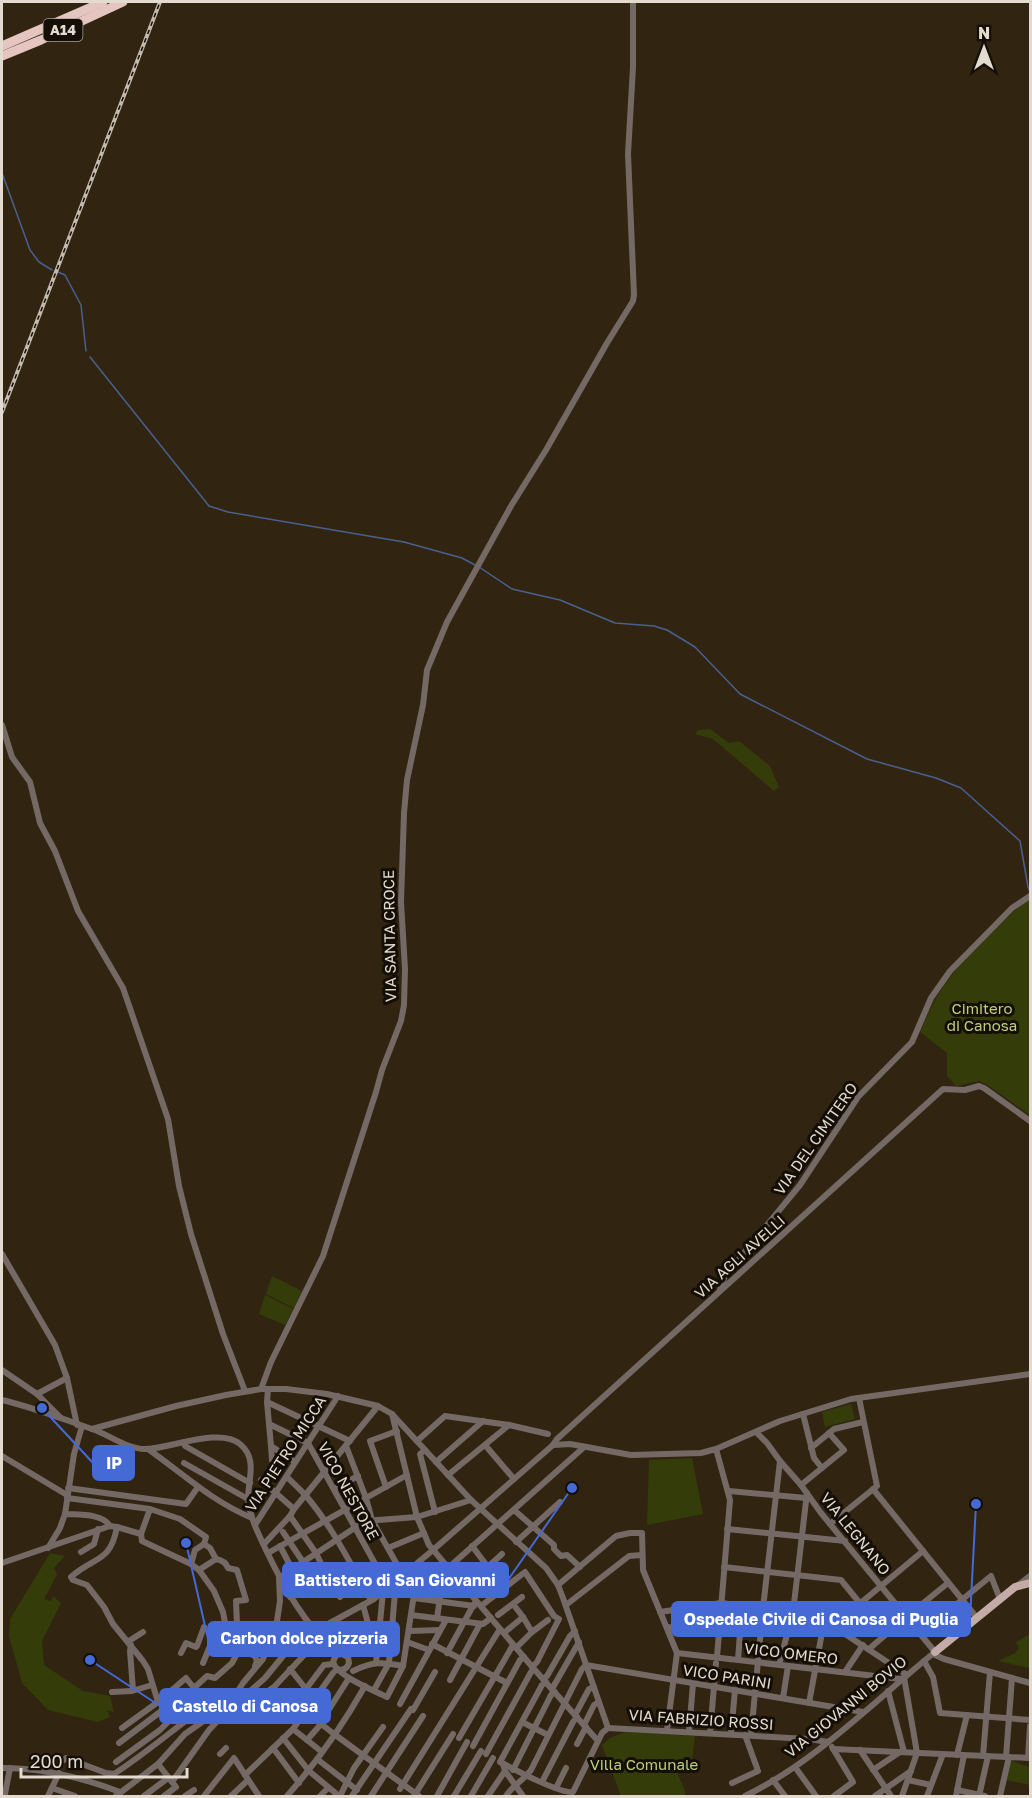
<svg xmlns="http://www.w3.org/2000/svg" width="1032" height="1798" font-family="'Golos Text',sans-serif">
<style>
.green{fill:#343c0a}
.lines{fill:none;stroke-linecap:round;stroke-linejoin:round}
.stream{stroke:#496190;stroke-width:1.5}
.minor{stroke:#756966;stroke-width:6}
.major{stroke:#c5aba7;stroke-width:8}
.highway{stroke:#e5c5c0;stroke-width:9}
.rail-casing{stroke:#c3baad;stroke-width:4}
.rail{stroke:#140e06;stroke-width:1.5;stroke-dasharray:4.5;stroke-linecap:butt}
.labels{text-anchor:middle;stroke-width:6;stroke-linejoin:round;paint-order:stroke}
.shield{fill:#140e06;stroke:#a59e93;stroke-width:1.5}
.shield-label{font-size:14px;font-weight:bold;fill:#e3dbcf}
.street-label{font-size:15px;fill:#e3dbcf;stroke:#140e06}
.park-label{font-size:15px;fill:#bed07b;stroke:#140e06}
.leader{fill:none;stroke:#456ad6;stroke-width:2}
.callout-dot{fill:#456ad6;stroke:#140e06;stroke-width:2}
.callout{fill:#456ad6;stroke:#456ad6;stroke-width:2}
.callout-label{font-size:16px;text-anchor:middle;font-weight:bold;fill:#fff}
</style>
<rect width="100%" height="100%" fill="#312411"/>
<g class="green">
<path d="M710,729L729,743L739,741L770,766L779,787L774,791L713,739L695,734L698,730Z"/>
<path d="M1030,899V1115L986,1084L979,1081L956,1086L947,1076V1053L920,1032C925,1022 929,1011 934,1002C954,965 997,922 1030,899Z"/>
<path d="M272,1276L302,1291L294,1308L266,1294Z"/>
<path d="M265,1295L293,1309L285,1325L259,1314Z"/>
<path d="M851,1404L855,1419L825,1427L822,1412Z"/>
<path d="M692,1458L703,1514L647,1525L649,1460Z"/>
<path d="M50,1553L65,1556L54,1568L57,1575L44,1599L51,1601L53,1596L61,1603L42,1641L44,1665L83,1691L110,1696L114,1712L107,1710L110,1717L98,1722L48,1710L22,1683L9,1636L10,1619Z"/>
<path d="M1030,1634V1668L998,1661L1015,1653L1019,1648L1016,1642Z"/>
<path d="M625,1732L695,1736L692,1761L675,1767L685,1791V1796H621L602,1745L610,1738Z"/>
<path d="M1011,1761L1030,1767V1785L1006,1780Z"/>
</g>
<g class="lines">
<g class="stream">
<path d="M2,173L30,250L39,262L52,270"/>
<path d="M58,272L65,275L81,305L86,351"/>
<path d="M90,357L209,506L228,512L404,542L462,558L475,565"/>
<path d="M479,567L512,589L560,600L615,623L654,626L667,630L695,647L740,694L867,759L936,778L961,788L1020,841L1028,887L1030,892"/>
</g>
<g class="minor">
<path d="M2,725L12,757L30,782L40,823L55,851L78,911L123,988L168,1119L179,1186L191,1234L223,1334L245,1391"/>
<path d="M2,1254L55,1345L67,1378L77,1425"/>
<path d="M720,1290L725,1276L800,1185L858,1097L912,1042L931,998L950,971L1012,908L1030,896"/>
<path d="M2,1370L37,1394L60,1417"/>
<path d="M261,1389L271,1362L323,1256L376,1092L382,1070L401,1021L404,1005L405,969L401,902L404,813L407,780L423,705L427,670L447,622L511,506L546,450L607,343L633,301L634,295L628,154L633,67V2"/>
<path d="M268,1389L267,1402L271,1446L295,1462"/>
<path d="M37,1394L67,1378"/>
<path d="M2,1400C32,1407 63,1419 92,1429C110,1435 128,1450 147,1449C171,1448 220,1427 240,1444C258,1459 248,1479 248,1499C248,1505 250,1511 252,1517C255,1528 261,1539 266,1550C286,1592 304,1621 336,1655L342,1654L348,1657L349,1663C347,1669 343,1671 337,1669"/>
<path d="M267,1402L350,1441"/>
<path d="M392,1414L417,1517L429,1545L534,1669L598,1741"/>
<path d="M803,1414L814,1458L822,1468"/>
<path d="M269,1424L308,1443L388,1587"/>
<path d="M92,1429L176,1406L226,1395L261,1389H286L327,1394L378,1406L392,1414L471,1500L546,1568L558,1585L563,1598L608,1728"/>
<path d="M417,1441L445,1416L509,1425L548,1434"/>
<path d="M184,1442L185,1446L250,1483"/>
<path d="M485,1445L514,1479"/>
<path d="M553,1445L570,1444L631,1455L701,1453L716,1449L780,1421L851,1399L1030,1374"/>
<path d="M271,1446L272,1460"/>
<path d="M346,1446L366,1498L372,1520L403,1575"/>
<path d="M811,1448L834,1429L863,1422"/>
<path d="M148,1449C182,1473 213,1502 252,1518"/>
<path d="M716,1449L730,1500L717,1657"/>
<path d="M425,1450L420,1454L435,1512"/>
<path d="M2,1456L67,1495"/>
<path d="M436,1462L483,1421"/>
<path d="M184,1463L248,1499"/>
<path d="M448,1475L509,1425"/>
<path d="M287,1477C294,1484 301,1490 307,1497C333,1528 351,1565 371,1600"/>
<path d="M261,1480L294,1509"/>
<path d="M801,1485L844,1450L829,1433"/>
<path d="M386,1487L370,1441L397,1431"/>
<path d="M68,1488L186,1504L198,1487"/>
<path d="M334,1489L358,1476"/>
<path d="M873,1489L977,1618"/>
<path d="M729,1491L806,1498"/>
<path d="M67,1498L150,1509L180,1519L206,1537L204,1544L210,1548L216,1559"/>
<path d="M514,1510L554,1545V1549L561,1556L567,1555L580,1567"/>
<path d="M65,1514C79,1515 102,1513 110,1526"/>
<path d="M290,1516L316,1553L327,1576"/>
<path d="M830,1524L877,1486L859,1398"/>
<path d="M255,1525L338,1396"/>
<path d="M117,1527C110,1564 94,1556 71,1577L73,1580L87,1585L104,1607L113,1624L143,1661L148,1669L158,1702"/>
<path d="M727,1529L845,1541"/>
<path d="M283,1532L303,1562L314,1583"/>
<path d="M141,1534L150,1509"/>
<path d="M516,1542L560,1502"/>
<path d="M264,1544L290,1516L294,1509L378,1406"/>
<path d="M280,1546L292,1569"/>
<path d="M472,1546L488,1567"/>
<path d="M48,1548L60,1528L65,1514L74,1454L82,1426"/>
<path d="M388,1548L424,1533"/>
<path d="M81,1552L94,1544L98,1529"/>
<path d="M268,1553L407,1475"/>
<path d="M2,1563L110,1526L117,1527L141,1534L142,1541L191,1564L199,1570L214,1591L223,1612L227,1633L240,1648L255,1656L257,1661L255,1666"/>
<path d="M191,1564L195,1550L204,1544"/>
<path d="M724,1567L841,1580L885,1634"/>
<path d="M448,1568L583,1448"/>
<path d="M199,1570L216,1559C222,1560 226,1562 228,1568L237,1570L246,1600L236,1601L237,1624H225"/>
<path d="M417,1582L442,1585"/>
<path d="M558,1585L616,1536L630,1533H642L643,1570L677,1653L667,1730"/>
<path d="M1017,1586L1030,1576"/>
<path d="M465,1588L502,1554"/>
<path d="M290,1597L329,1575L340,1597"/>
<path d="M414,1598L474,1606"/>
<path d="M513,1604L523,1617L532,1632"/>
<path d="M363,1605L369,1627"/>
<path d="M566,1605L629,1556L642,1555"/>
<path d="M481,1606L525,1572L554,1616L559,1619L537,1662L532,1667"/>
<path d="M660,1612L721,1603L795,1612L833,1626L907,1675"/>
<path d="M411,1615L483,1624L491,1618"/>
<path d="M498,1615L522,1597"/>
<path d="M437,1618L445,1564"/>
<path d="M833,1626L923,1551"/>
<path d="M667,1627L706,1632"/>
<path d="M409,1631L440,1630"/>
<path d="M504,1633L523,1617"/>
<path d="M920,1634L991,1576L1000,1599"/>
<path d="M129,1641L143,1632"/>
<path d="M407,1642L429,1650"/>
<path d="M432,1644L507,1683"/>
<path d="M131,1645L130,1651L133,1690"/>
<path d="M516,1648L532,1632L548,1620"/>
<path d="M869,1649L906,1617L948,1583"/>
<path d="M181,1653L186,1643L196,1647L197,1646L204,1627"/>
<path d="M447,1653L474,1604"/>
<path d="M677,1653L901,1679"/>
<path d="M933,1654L944,1659L1030,1683"/>
<path d="M336,1655L333,1662C337,1676 373,1690 387,1697L403,1666L419,1562"/>
<path d="M738,1660L742,1606"/>
<path d="M924,1661L933,1677L940,1713L1030,1720"/>
<path d="M203,1663L217,1629"/>
<path d="M376,1663L383,1592"/>
<path d="M779,1665L793,1612L807,1493"/>
<path d="M290,1669L306,1689L324,1665L333,1664"/>
<path d="M353,1671C373,1661 382,1662 403,1666"/>
<path d="M845,1672L863,1645"/>
<path d="M543,1679L547,1676L570,1636L575,1631"/>
<path d="M450,1680L480,1624"/>
<path d="M552,1689L579,1642"/>
<path d="M374,1690L389,1663L396,1581"/>
<path d="M888,1691L904,1752"/>
<path d="M112,1692L132,1691L152,1685"/>
<path d="M783,1698L788,1666"/>
<path d="M246,1701L248,1693L265,1678L283,1656"/>
<path d="M809,1703L824,1622"/>
<path d="M400,1704L446,1620"/>
<path d="M413,1710L435,1672"/>
<path d="M306,1712L334,1734L419,1796"/>
<path d="M279,1715L307,1690L306,1689"/>
<path d="M575,1715L589,1689L594,1687"/>
<path d="M255,1721L278,1703"/>
<path d="M319,1722L328,1711L349,1678"/>
<path d="M522,1722L548,1735"/>
<path d="M584,1725L594,1705L599,1702"/>
<path d="M122,1728L158,1702L186,1678L194,1688"/>
<path d="M608,1728L809,1739L828,1742"/>
<path d="M293,1729L322,1752"/>
<path d="M689,1731L693,1684"/>
<path d="M710,1733L716,1663"/>
<path d="M731,1734L735,1690"/>
<path d="M745,1735L757,1768"/>
<path d="M751,1735L763,1608L780,1461"/>
<path d="M283,1738L309,1771L339,1796"/>
<path d="M459,1738L513,1645"/>
<path d="M307,1740L321,1724"/>
<path d="M119,1743L172,1703"/>
<path d="M577,1744L586,1727"/>
<path d="M473,1746L520,1660L524,1657"/>
<path d="M832,1747L853,1782L834,1796"/>
<path d="M273,1748L299,1783"/>
<path d="M833,1749L1030,1758"/>
<path d="M860,1750L891,1796"/>
<path d="M220,1754L226,1748"/>
<path d="M486,1754L531,1672L534,1669"/>
<path d="M957,1755L967,1715"/>
<path d="M983,1756L990,1672"/>
<path d="M1006,1757L1012,1678"/>
<path d="M1028,1758L1030,1726"/>
<path d="M317,1759L357,1790"/>
<path d="M64,1760L66,1758L69,1759L106,1773L114,1774C151,1750 184,1720 221,1695"/>
<path d="M116,1762L160,1730L192,1698L194,1688L207,1676L215,1678L232,1663L240,1648"/>
<path d="M500,1762L542,1685L546,1682"/>
<path d="M502,1763C515,1770 561,1794 573,1792L602,1733L608,1728"/>
<path d="M158,1764L176,1787L164,1796"/>
<path d="M503,1764L505,1771L523,1796"/>
<path d="M795,1767L816,1796"/>
<path d="M2,1768C44,1768 81,1777 120,1792"/>
<path d="M513,1770L551,1695L555,1692"/>
<path d="M873,1770L900,1752"/>
<path d="M245,1775L293,1729L333,1673L337,1669"/>
<path d="M773,1780L785,1796"/>
<path d="M908,1780L931,1785"/>
<path d="M172,1782L209,1730L225,1713L246,1701L260,1697L274,1687L306,1653L330,1623L374,1599L433,1550L553,1445L557,1439L943,1089L965,1090L979,1086L984,1088L1030,1121"/>
<path d="M542,1782L573,1722L577,1717"/>
<path d="M732,1783L758,1771"/>
<path d="M52,1788L75,1796"/>
<path d="M556,1788L566,1768"/>
<path d="M400,1789L500,1629"/>
<path d="M957,1790L985,1796"/>
<path d="M5,1794L10,1768"/>
<path d="M48,1796L59,1773"/>
<path d="M116,1796L158,1764L185,1734L222,1708L234,1697L243,1683L263,1659L277,1621L280,1601L279,1578L365,1521L417,1517L471,1500"/>
<path d="M144,1796L168,1778"/>
<path d="M185,1796L194,1790"/>
<path d="M204,1796L234,1758L259,1796"/>
<path d="M231,1796L248,1780"/>
<path d="M287,1796C317,1762 343,1725 365,1686"/>
<path d="M320,1796L328,1788"/>
<path d="M340,1796L354,1768L383,1727"/>
<path d="M352,1796L411,1709"/>
<path d="M371,1796L423,1716"/>
<path d="M414,1796L453,1734"/>
<path d="M437,1796L467,1742"/>
<path d="M454,1796L481,1751"/>
<path d="M471,1796L493,1758"/>
<path d="M488,1796L505,1771"/>
<path d="M506,1796C513,1785 524,1780 531,1770L582,1669L586,1665L863,1712"/>
<path d="M745,1796C817,1761 874,1701 935,1652L821,1513L801,1485L780,1461L767,1443L756,1432"/>
<path d="M875,1796L911,1771"/>
<path d="M902,1796L917,1753L904,1677"/>
<path d="M927,1796L943,1754"/>
<path d="M956,1796L964,1755"/>
<path d="M979,1796L988,1756"/>
<path d="M1000,1796L1009,1757"/>
</g>
<path class="major" d="M935,1652L1015,1587L1030,1583"/>
<g class="highway">
<path d="M2,46L103,2"/>
<path d="M2,56L41,40L123,2"/>
</g>
<g class="rail-casing">
<path id="rail" d="M2,412L160,2"/>
</g>
<use href="#rail" class="rail"/>
</g>
<g class="labels">
<rect class="shield" x="43.5" y="19" width="39" height="22" rx="4.5"/>
<g class="shield-label">
<text x="63" y="35">A14</text>
</g>
<g class="street-label">
<text transform="translate(390 936) rotate(-91)" y="5">VIA SANTA CROCE</text>
<text transform="translate(816 1139) rotate(-55)" y="5">VIA DEL CIMITERO</text>
<text transform="translate(740 1257) rotate(-42)" y="5">VIA AGLI AVELLI</text>
<text transform="translate(286 1454) rotate(-57)" y="5">VIA PIETRO MICCA</text>
<text transform="translate(348 1491) rotate(61)" y="5">VICO NESTORE</text>
<text transform="translate(855 1534) rotate(51)" y="5">VIA LEGNANO</text>
<text transform="translate(791 1654) rotate(7)" y="5">VICO OMERO</text>
<text transform="translate(727 1677) rotate(9)" y="5">VICO PARINI</text>
<text transform="translate(846 1707) rotate(-39)" y="5">VIA GIOVANNI BOVIO</text>
<text transform="translate(701 1720) rotate(4)" y="5">VIA FABRIZIO ROSSI</text>
</g>
<g class="park-label">
<text x="982" y="1014">Cimitero<tspan x="982" dy="17">di Canosa</tspan></text>
<text x="644" y="1770">Villa Comunale</text>
</g>
</g>
<path class="leader" d="M42 1408L93 1463M572 1488L508 1580M976 1504L970 1619M186 1543L208 1639M90 1660L160 1706"/>
<g class="callout-dot">
<circle cx="42" cy="1408" r="6"/>
<circle cx="572" cy="1488" r="6"/>
<circle cx="976" cy="1504" r="6"/>
<circle cx="186" cy="1543" r="6"/>
<circle cx="90" cy="1660" r="6"/>
</g>
<g class="callout">
<rect x="93" y="1446" width="41" height="34" rx="6"/>
<rect x="283" y="1563" width="225" height="34" rx="6"/>
<rect x="672" y="1602" width="298" height="34" rx="6"/>
<rect x="208" y="1622" width="191" height="34" rx="6"/>
<rect x="160" y="1689" width="170" height="34" rx="6"/>
</g>
<g class="callout-label">
<text x="114" y="1469">IP</text>
<text x="395" y="1586">Battistero di San Giovanni</text>
<text x="821" y="1625">Ospedale Civile di Canosa di Puglia</text>
<text x="304" y="1644">Carbon dolce pizzeria</text>
<text x="245" y="1712">Castello di Canosa</text>
</g>
<rect width="1032" height="1798" fill="none" stroke="#e3dbcf" stroke-width="6"/>
<g transform="translate(984 48)" stroke="#140e06" stroke-width="4.5" paint-order="stroke">
<path d="M0-4.5L10 22L0 15L-10 22Z" fill="#e3dbcf"/>
<text y="-9" font-size="16" font-weight="bold" text-anchor="middle" fill="#e3dbcf">N</text>
</g>
<path d="M21 1768v9h166v-9" fill="none" stroke="#e3dbcf" stroke-width="3"/>
<text x="30" y="1768" font-size="18" fill="#e3dbcf" stroke="#140e06" stroke-width="4.5" paint-order="stroke">200 m</text>
</svg>
